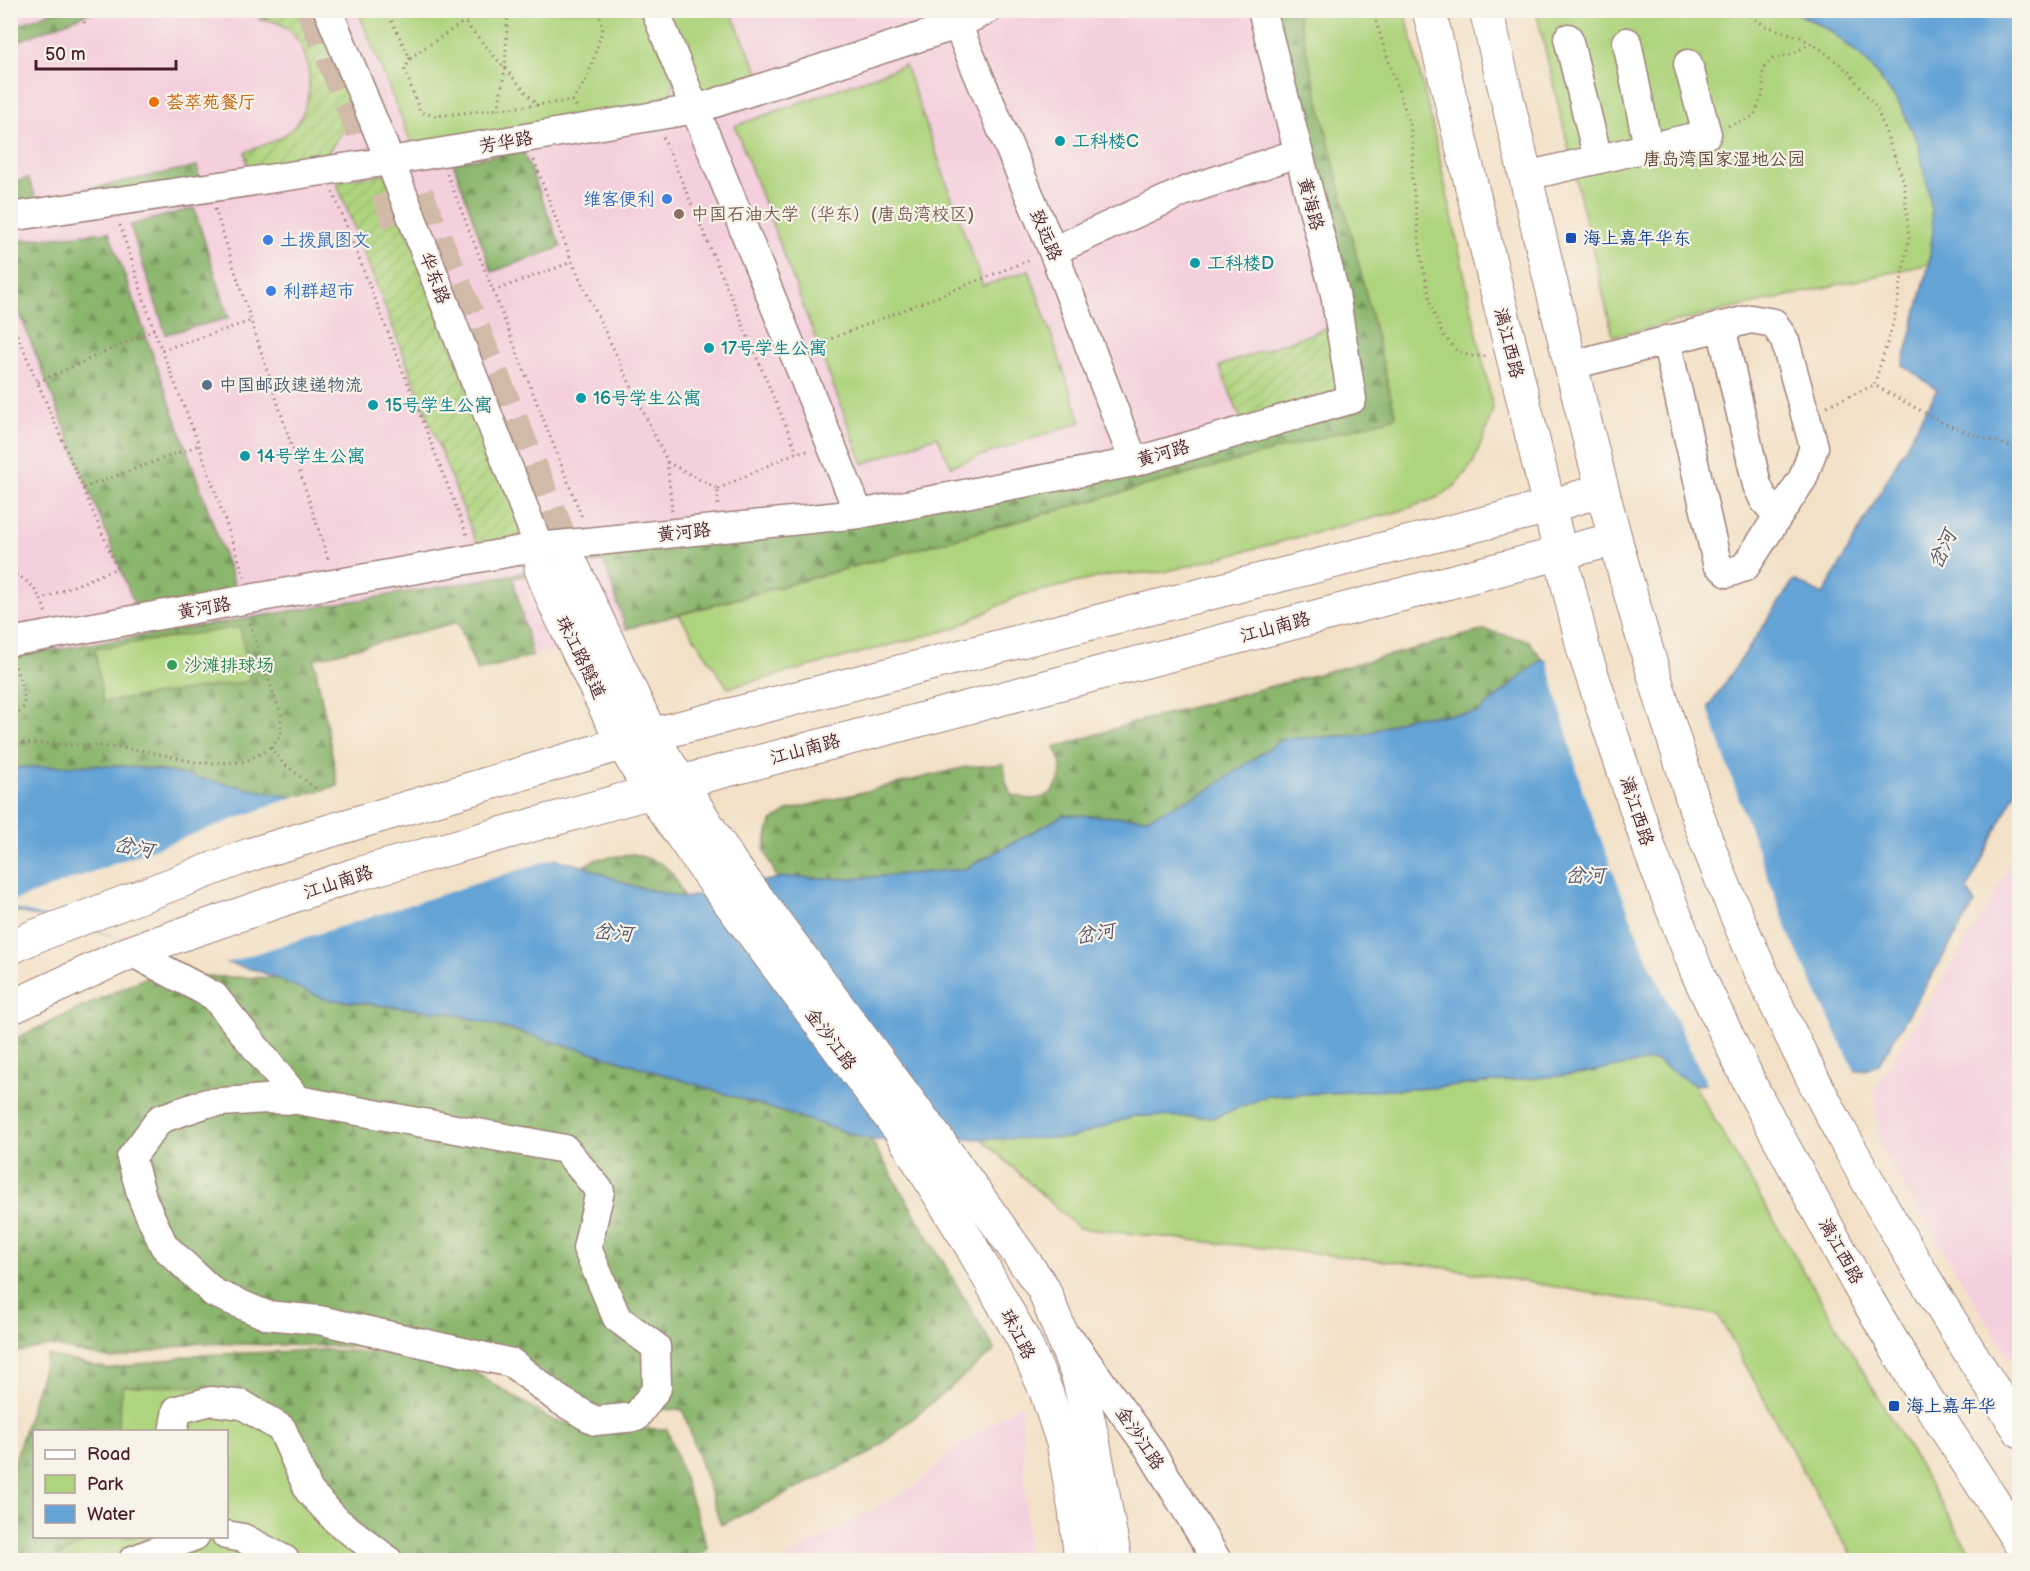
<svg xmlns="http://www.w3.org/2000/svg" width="2030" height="1571" font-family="'Balsamiq Sans','LXGW WenKai TC',sans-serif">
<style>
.built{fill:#f4cfdd}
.forest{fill:url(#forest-firs);stroke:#6a6a4c;stroke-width:1.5;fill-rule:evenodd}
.park{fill:#afd47e;stroke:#7c7a54;stroke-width:1.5}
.garden{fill:url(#garden-furrows);stroke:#7c7a54;stroke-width:1.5}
.water{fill:#63a3d6;stroke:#566180;stroke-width:1.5}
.pier{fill:#f3e1c7}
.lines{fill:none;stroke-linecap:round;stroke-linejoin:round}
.major-tunnel{stroke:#d1baa8;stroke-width:33;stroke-dasharray:33 16;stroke-linecap:butt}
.minor-casing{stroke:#9e8079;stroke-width:31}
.major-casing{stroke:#9e8079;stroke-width:35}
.path{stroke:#9e8079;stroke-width:3;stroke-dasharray:1.5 4.5;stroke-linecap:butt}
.minor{stroke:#fff;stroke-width:28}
.major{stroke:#fff;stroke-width:33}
.major-bridge-casing{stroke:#9e8079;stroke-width:35;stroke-linecap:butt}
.major-bridge{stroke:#fff;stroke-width:33}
.food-dot{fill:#e8710a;stroke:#f7f3e8;stroke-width:2}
.culture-dot{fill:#0f9aa8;stroke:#f7f3e8;stroke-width:2}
.shop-dot{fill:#3f7fe0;stroke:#f7f3e8;stroke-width:2}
.education-dot{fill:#8d6e63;stroke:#f7f3e8;stroke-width:2}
.transit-dot{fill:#1a4fb4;stroke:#f7f3e8;stroke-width:2}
.service-dot{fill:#5c6f8a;stroke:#f7f3e8;stroke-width:2}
.leisure-dot{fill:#2e9e5b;stroke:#f7f3e8;stroke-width:2}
.labels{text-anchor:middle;stroke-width:4.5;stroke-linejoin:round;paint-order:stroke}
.food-label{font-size:18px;fill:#c56008;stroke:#f7f3e8;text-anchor:start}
.culture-label{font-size:18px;fill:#0d838f;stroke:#f7f3e8;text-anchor:start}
.street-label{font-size:18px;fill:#4a1f2b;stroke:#f7f3e8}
.park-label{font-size:18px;fill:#634c40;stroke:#f7f3e8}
.shop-label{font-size:18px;fill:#366cbe;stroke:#f7f3e8;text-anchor:start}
.education-label{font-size:18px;fill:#785e54;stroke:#f7f3e8;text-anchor:start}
.transit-label{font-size:18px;fill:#164399;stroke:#f7f3e8;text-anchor:start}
.service-label{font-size:18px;fill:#4e5e75;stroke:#f7f3e8;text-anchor:start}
.leisure-label{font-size:18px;fill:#27864d;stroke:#f7f3e8;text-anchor:start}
.water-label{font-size:20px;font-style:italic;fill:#54546f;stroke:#f7f3e8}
</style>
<defs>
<pattern id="forest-firs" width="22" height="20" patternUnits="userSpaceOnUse" patternTransform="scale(1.5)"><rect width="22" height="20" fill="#8bb66d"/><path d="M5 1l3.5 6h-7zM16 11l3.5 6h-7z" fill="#74935a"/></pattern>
<pattern id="garden-furrows" width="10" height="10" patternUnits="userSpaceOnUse" patternTransform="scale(1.5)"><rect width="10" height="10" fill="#afd47e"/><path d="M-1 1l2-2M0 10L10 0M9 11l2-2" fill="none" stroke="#98b66d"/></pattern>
</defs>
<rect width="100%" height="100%" fill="#f7f3e8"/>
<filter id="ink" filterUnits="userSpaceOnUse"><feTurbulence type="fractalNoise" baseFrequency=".0167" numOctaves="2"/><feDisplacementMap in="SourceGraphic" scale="12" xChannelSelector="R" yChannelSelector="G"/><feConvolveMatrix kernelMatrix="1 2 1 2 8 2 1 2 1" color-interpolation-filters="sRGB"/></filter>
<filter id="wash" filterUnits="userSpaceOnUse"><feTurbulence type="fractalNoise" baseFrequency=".008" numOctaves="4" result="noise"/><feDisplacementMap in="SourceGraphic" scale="24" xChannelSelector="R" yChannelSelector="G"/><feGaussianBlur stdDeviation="1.35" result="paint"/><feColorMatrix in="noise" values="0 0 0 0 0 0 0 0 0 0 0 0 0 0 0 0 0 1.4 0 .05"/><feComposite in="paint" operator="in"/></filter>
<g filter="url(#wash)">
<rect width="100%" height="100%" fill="#f3e1c7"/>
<g class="built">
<path d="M10,11H1297L1396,417L477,671L458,622L314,659L338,786L294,797L122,766L11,768Z"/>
<path d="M2019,843V1373L1880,1147L1874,1090L1994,897Z"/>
<path d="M1022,1403L1028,1560H782L912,1488L958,1446Z"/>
</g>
<g class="forest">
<path d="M54,11H94L11,44V28Z"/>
<path d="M1266,11H1297L1396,417L626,629L604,561L513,578L532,656L477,671L458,622L314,659L338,786L294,797L249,790L162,771L122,766L77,765L11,768V657L476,581L603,558L1165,469L1354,408Z"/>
<path d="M523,151L561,247L492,272L453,162Z"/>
<path d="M197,166L200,182L11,210V184L28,178L37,200Z"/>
<path d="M194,208L229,318L166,334L130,225Z"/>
<path d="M109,232L237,591L137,611L11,291V241Z"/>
<path d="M1485,630L1529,641L1542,659L1478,713L1409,717L1364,735L1283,739L1205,792L1147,818L1064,815L965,869L851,879L777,878L764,849L771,822L789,810L966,767L1004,764L1006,782L1011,794C1018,796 1027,800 1034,799C1060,797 1068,768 1055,748L1132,723Z"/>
<path d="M633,854C666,863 671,866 684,898L629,885L583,866L597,859Z"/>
<path d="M151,975L277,978L325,999L451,1013L612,1058L871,1140L995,1350L871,1453L721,1525L683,1410L592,1406L517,1355L332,1346L195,1343L113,1359L51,1346L11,1353L10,1041Z"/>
<path d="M325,1350L448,1356L554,1421L598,1428L667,1429L708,1549L693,1560H11V1474L47,1355L109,1369L197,1355ZM34,1432H226V1536H34Z"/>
</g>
<g class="park">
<path d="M358,11H645L674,82L669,102L413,147Z"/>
<path d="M660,11H730L759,74L701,100Z"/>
<path d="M1297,11H1405L1431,119L1493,408L1485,434L1473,463L1456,485L1439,497L1400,511L1164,572L1110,575L1018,596L955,628L728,688L679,615L1396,417Z"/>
<path d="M1536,11H1793L1831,31L1868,63L1898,102L1918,142L1929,193L1933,230L1929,264L1613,336Z"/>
<path d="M905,65L983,286L1029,270L1081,422L951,466L937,436L863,464L735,126Z"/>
<path d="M240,627L250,681L103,702L95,649Z"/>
<path d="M1655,1060L1694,1085L1959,1534L1977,1560H1855L1833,1525L1718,1315L1434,1266L1078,1228L981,1138H1071L1134,1116L1216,1117L1267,1096L1431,1088L1578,1074Z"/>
<path d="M123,1386L222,1387L289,1426L315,1492L397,1560H53L94,1537L226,1536V1432L117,1431Z"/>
</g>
<g class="garden">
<path d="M278,11H319L350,99L348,124L326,155L298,164L248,168L245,152C264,145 284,140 297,123C322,90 308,16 258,20Z"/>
<path d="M385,173L527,541L478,547L336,181Z"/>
<path d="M1333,326L1346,395L1242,422L1219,366Z"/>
</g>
<path class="water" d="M1793,11H2019V784L1967,890L1975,903L1879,1064L1865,1070L1694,1085L1655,1060L1578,1074L1431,1088L1267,1096L1216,1117L1134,1116L1071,1138L871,1140L612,1058L451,1013L325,999L259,971L11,910V768C61,766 112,762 163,771C207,779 250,790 294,797L583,866L629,885L684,898L784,877L851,879L965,869L1064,815L1147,818L1205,792L1283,739L1364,735L1409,717L1478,713L1542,659L1707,710L1794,580L1823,595L1937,390L1903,365L1929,264L1933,230L1929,193L1918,142L1898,102L1868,63L1831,31Z"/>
<g class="pier">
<path d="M1546,657L1706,707L1707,705L1742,808L1791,939L1856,1074L1708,1087L1645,954L1584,795Z"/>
<path d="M299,795L559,857L220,965L11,907V902Z"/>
</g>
</g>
<g filter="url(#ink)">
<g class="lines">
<g class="major-tunnel">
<path d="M313,10L403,231"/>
<path d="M417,194L571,563"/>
</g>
<g class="minor-casing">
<g id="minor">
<path d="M328,10L390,161L539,547"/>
<path d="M655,10L859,514"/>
<path d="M951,10L1053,251L1134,462"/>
<path d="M1568,38L1598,159"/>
<path d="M1627,42L1648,147"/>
<path d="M1526,176L1707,134L1688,64"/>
<path d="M10,217L390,161L696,109L957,25L987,10"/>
<path d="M1053,251L1185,191L1298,153"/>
<path d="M1721,326L1757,485L1764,500L1778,516"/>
<path d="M1572,365L1751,319L1774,323L1785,341L1814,447L1803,478L1745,567L1728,573L1717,563L1666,340"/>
<path d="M10,642L539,547L859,514L1134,462L1352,399L1335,294L1262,10"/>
<path d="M131,952L214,996L298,1100L565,1149L600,1191L587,1248L617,1318L656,1347L657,1388L636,1417L595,1421L558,1399L512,1363L319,1320L266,1315L214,1293L164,1246L143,1200L131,1158L160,1119L207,1103L266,1099L298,1100"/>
<path d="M1071,1340L1148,1447L1217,1560"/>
<path d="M173,1432L177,1410L211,1401L243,1405L282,1429L309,1491L337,1521L388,1560"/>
<path d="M226,1535L243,1538L285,1560"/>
<path d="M133,1560L195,1536"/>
</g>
</g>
<g class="major-casing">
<g id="major">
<path d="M1429,10L1584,651"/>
<path d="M1486,10C1532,200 1574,390 1626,578C1643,639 1661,700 1681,762C1689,788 1697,816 1707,842C1786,1051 1899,1244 2020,1431"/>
<path d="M571,563L651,735L731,863L937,1139L1043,1288L1078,1376L1093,1440L1115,1560"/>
<path d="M541,569L555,604L623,744L651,792L707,872L899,1129L970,1244L1024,1341L1046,1391L1063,1443L1075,1510L1081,1560"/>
<path d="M10,948L33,937L252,854L651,735L1548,507L1602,490"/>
<path d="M10,1008L131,952L354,875L651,792L681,782L1615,539"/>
<path d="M1754,1092L1857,1282L1920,1389L2020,1543"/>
</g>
</g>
<g class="path">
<path d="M81,10L85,24"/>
<path d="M386,10L410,58L405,70L420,112L435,116L572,101L577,107"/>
<path d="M454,10L538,106"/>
<path d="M487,10L508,19"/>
<path d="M1372,10L1410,125L1413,146L1412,177L1421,257L1432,309L1443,335L1457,351L1470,356H1487"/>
<path d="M1740,10L1766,26L1800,37L1822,50L1849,72L1877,109L1904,182L1909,238L1894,321L1874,385L1945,424L1983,438L2020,449"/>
<path d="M410,58L481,10"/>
<path d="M572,101L588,77L603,28L598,10"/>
<path d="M498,110L505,68L508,10"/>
<path d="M1728,126L1754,116L1763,94V69L1772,59L1793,54L1810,43"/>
<path d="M663,137L797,452"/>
<path d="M534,160L572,262L667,461L672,511"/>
<path d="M447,174L583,520"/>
<path d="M333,192L467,535"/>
<path d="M215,209L329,562"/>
<path d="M120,225L154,330L199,445L245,578"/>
<path d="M493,291L572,262"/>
<path d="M10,318L117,568L42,599"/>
<path d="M815,345L1032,259"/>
<path d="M162,350L251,321"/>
<path d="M38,382L154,330"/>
<path d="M1827,406L1874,385"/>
<path d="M667,462L718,489V506"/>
<path d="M83,488L199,445"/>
<path d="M718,489L797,452L810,451"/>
<path d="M10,573C30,578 41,595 46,614"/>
<path d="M250,623L262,662L281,714V734L271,748L283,763L319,791"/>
<path d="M10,721L24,707V693L15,666"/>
<path d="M10,743L87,745L140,750L200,763L244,762L271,748"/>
</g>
<use href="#minor" class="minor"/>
<use href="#major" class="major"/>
<g class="major-bridge-casing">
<path id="major-bridge" d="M1584,651L1651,853L1697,972L1754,1092"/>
</g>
<use href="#major-bridge" class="major-bridge"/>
</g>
</g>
<circle class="food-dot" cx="154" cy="102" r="6"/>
<g class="culture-dot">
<circle cx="1060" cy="141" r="6"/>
<circle cx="1195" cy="263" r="6"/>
<circle cx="709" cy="348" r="6"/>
<circle cx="581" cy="398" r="6"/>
<circle cx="373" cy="405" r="6"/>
<circle cx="245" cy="456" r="6"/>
</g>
<g class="shop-dot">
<circle cx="667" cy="199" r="6"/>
<circle cx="268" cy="240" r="6"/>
<circle cx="271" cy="291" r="6"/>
</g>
<circle class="education-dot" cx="679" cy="214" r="6"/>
<g class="transit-dot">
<rect x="1565" y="232" width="12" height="12" rx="3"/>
<rect x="1888" y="1400" width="12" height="12" rx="3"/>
</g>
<circle class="service-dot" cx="207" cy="385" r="6"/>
<circle class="leisure-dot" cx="172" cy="665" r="6"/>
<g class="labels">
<g class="food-label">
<text x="166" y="108">荟萃苑餐厅</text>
</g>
<g class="culture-label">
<text x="1072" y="147">工科楼C</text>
<text x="1207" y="269">工科楼D</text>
<text x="721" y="354">17号学生公寓</text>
<text x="593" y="404">16号学生公寓</text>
<text x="385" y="411">15号学生公寓</text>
<text x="257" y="462">14号学生公寓</text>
</g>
<g class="street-label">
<text transform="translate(506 142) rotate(-10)" y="6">芳华路</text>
<text transform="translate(1311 204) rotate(75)" y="6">黄海路</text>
<text transform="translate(1046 235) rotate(67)" y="6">致远路</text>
<text transform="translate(435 278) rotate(69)" y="6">华东路</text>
<text transform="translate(1509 343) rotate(76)" y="6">漓江西路</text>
<text transform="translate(1163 453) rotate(-16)" y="6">黄河路</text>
<text transform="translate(684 532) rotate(-6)" y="6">黄河路</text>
<text transform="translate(204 608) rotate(-10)" y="6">黄河路</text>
<text transform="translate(1275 627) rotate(-15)" y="6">江山南路</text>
<text transform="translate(581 657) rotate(64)" y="6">珠江路隧道</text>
<text transform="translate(805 749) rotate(-15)" y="6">江山南路</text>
<text transform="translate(1637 811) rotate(72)" y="6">漓江西路</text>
<text transform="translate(338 882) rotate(-18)" y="6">江山南路</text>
<text transform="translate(831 1039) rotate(53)" y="6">金沙江路</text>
<text transform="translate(1841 1251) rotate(61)" y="6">漓江西路</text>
<text transform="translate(1018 1334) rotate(63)" y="6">珠江路</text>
<text transform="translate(1140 1438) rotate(56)" y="6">金沙江路</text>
</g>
<g class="park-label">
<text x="1724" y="165">唐岛湾国家湿地公园</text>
</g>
<g class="shop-label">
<text x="655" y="205" text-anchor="end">维客便利</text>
<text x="280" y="246">土拨鼠图文</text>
<text x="283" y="297">利群超市</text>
</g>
<g class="education-label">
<text x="691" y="220">中国石油大学（华东）(唐岛湾校区)</text>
</g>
<g class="transit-label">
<text x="1583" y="244">海上嘉年华东</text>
<text x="1906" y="1412">海上嘉年华</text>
</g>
<g class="service-label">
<text x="219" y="391">中国邮政速递物流</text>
</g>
<g class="leisure-label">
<text x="184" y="671">沙滩排球场</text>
</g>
<g class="water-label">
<text transform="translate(1942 549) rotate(-65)" y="7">岔河</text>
<text transform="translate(134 847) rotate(11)" y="7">岔河</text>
<text x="1585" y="882">岔河</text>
<text transform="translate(613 932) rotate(5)" y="7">岔河</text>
<text transform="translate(1095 933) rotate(-10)" y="7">岔河</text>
</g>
</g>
<rect width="2030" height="1571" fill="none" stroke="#f7f3e8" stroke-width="36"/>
<rect x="33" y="1430" width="195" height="108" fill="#f7f3e8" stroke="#b29e9c" stroke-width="1.5"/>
<rect x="45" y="1450" width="30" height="9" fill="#ffffff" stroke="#b29e9c" stroke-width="1.5"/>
<text x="87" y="1460" font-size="18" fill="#4a1f2b">Road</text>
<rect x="45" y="1475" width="30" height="18" fill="#afd47e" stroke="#b29e9c" stroke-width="1.5"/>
<text x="87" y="1490" font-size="18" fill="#4a1f2b">Park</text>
<rect x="45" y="1505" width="30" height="18" fill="#63a3d6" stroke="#b29e9c" stroke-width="1.5"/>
<text x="87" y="1520" font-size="18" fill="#4a1f2b">Water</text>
<path d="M36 60v9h140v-9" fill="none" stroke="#4a1f2b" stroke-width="3"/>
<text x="45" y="60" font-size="18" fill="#4a1f2b" stroke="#f7f3e8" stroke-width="4.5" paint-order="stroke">50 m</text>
</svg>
